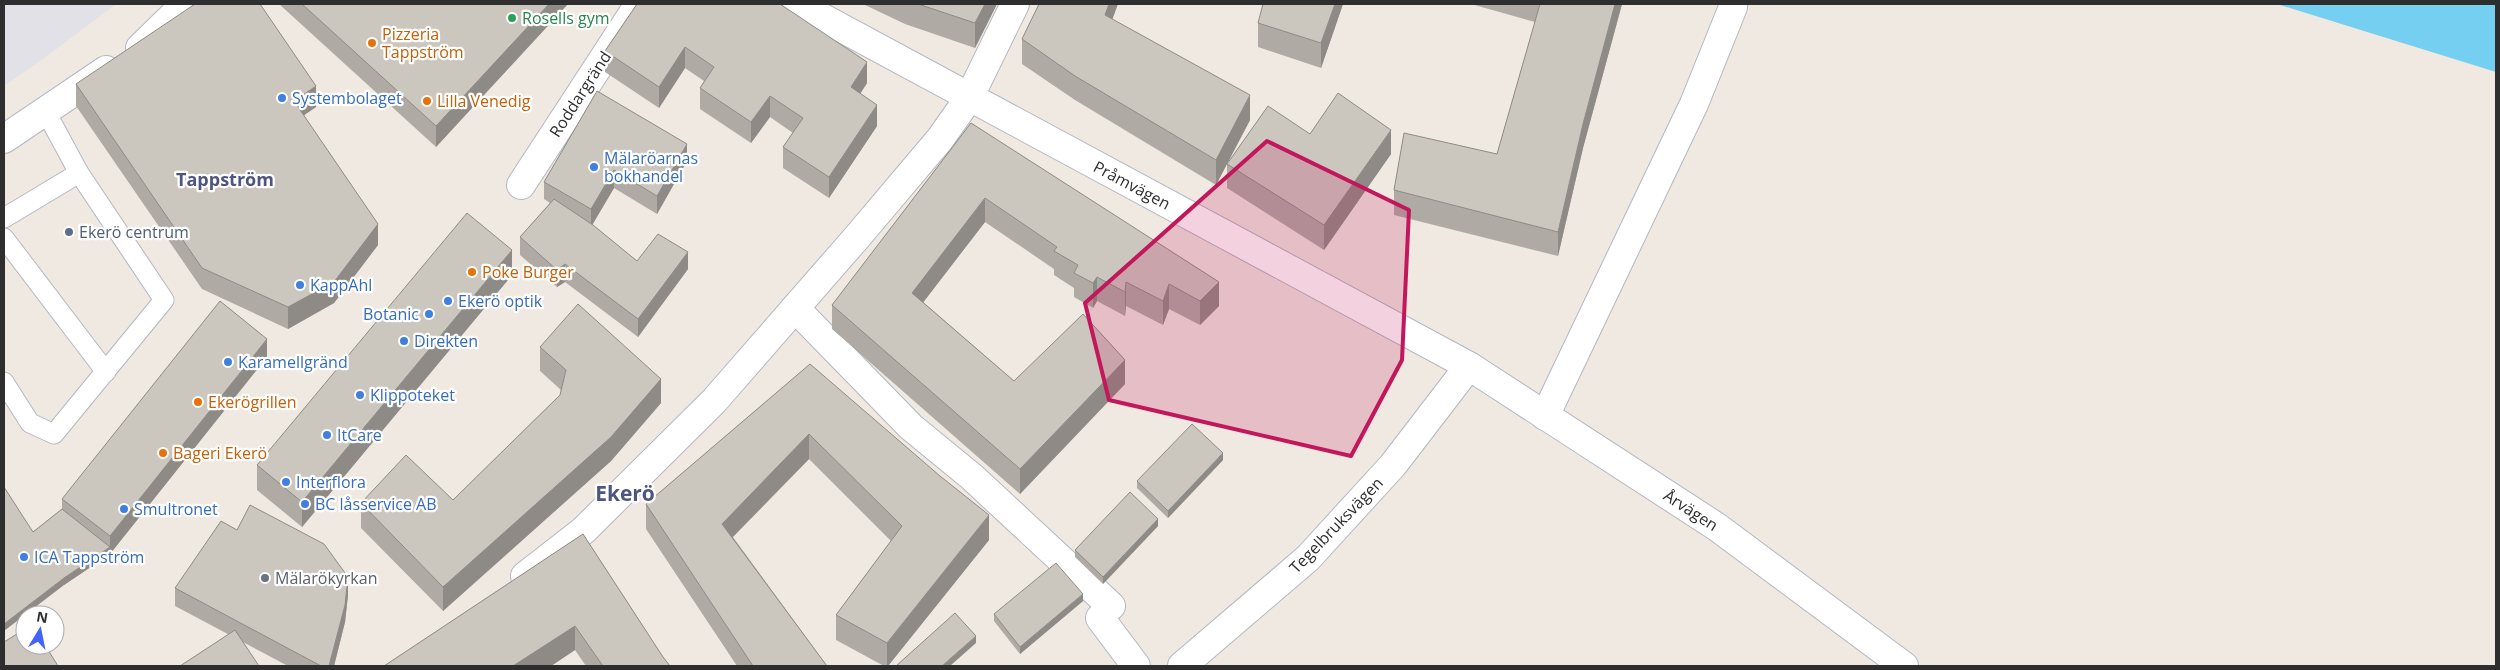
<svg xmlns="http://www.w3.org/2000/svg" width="2500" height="670" font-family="'Open Sans',sans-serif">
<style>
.industrial{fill:#e3e1e8}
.water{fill:#75cff0}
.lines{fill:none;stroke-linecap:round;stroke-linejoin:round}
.lane-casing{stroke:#b4b7c1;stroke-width:21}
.street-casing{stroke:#b4b7c1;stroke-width:30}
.lane{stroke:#fff;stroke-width:19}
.street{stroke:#fff;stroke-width:28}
.wall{fill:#afaba4}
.shaded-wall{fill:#8e8b86}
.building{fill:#cbc7bf;stroke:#8e8b86}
.marked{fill:#c2185b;fill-opacity:0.2;stroke:#c2185b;stroke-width:4;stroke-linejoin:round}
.leisure-dot{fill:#2e9e5b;stroke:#fff;stroke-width:2}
.food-dot{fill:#e8710a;stroke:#fff;stroke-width:2}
.shop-dot{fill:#3f7fe0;stroke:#fff;stroke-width:2}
.service-dot{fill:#5c6f8a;stroke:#fff;stroke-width:2}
.worship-dot{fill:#6b7280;stroke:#fff;stroke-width:2}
.labels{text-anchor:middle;stroke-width:4.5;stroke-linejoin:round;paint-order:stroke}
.leisure-label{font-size:16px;fill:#27864d;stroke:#fff;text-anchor:start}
.food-label{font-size:16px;fill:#c56008;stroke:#fff;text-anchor:start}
.street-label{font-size:16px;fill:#2e2e2e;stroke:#fff}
.shop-label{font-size:16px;fill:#366cbe;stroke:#fff;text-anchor:start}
.service-label{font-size:16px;fill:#4e5e75;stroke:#fff;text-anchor:start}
.worship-label{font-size:16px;fill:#5b616d;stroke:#fff;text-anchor:start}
.neighbourhood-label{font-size:18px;font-weight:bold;fill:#4d5680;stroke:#fff}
.district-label{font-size:21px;font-weight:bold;fill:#4d5680;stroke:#fff}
</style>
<rect width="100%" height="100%" fill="#efe9e1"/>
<path class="industrial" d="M4,4H116L47,56L4,86Z"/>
<path class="water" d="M2277,4H2496V72Z"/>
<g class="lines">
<g class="lane-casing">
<g id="lane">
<path d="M4,218L79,173L46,112"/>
<path d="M4,238L106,372"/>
<path d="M4,382L30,423L54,434L164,300L79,173"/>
</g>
</g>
<g class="street-casing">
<g id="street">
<path d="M797,4L1469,366L1717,527L1904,666"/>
<path d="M140,48L185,4"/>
<path d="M4,139L106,70"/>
<path d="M521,185L639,4"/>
<path d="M795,308L911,427L972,477L1111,606"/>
<path d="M1545,416L1694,104L1733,7"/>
<path d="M525,576L584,530L714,401L858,236L940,139L969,98L1015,4"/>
<path d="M1100,618L1136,666"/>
<path d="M1182,666L1308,558L1393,465L1469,366"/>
</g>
</g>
<use href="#lane" class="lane"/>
<use href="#street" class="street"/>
</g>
<g class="wall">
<path d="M279,4H568L436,147Z"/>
<path d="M637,4L867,83L860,94L877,126L829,198L783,168V147L793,133L770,117L751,143L700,109V88L704,81L685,68L659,108L605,72V51Z"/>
<path d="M863,4H997L975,48L905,24Z"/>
<path d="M1118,4L1112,19L1250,120L1216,185L1075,100L1022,64V39Z"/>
<path d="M1343,4L1321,68L1258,47V23Z"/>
<path d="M1471,4H1622L1583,148L1558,256L1394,215V190L1497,154L1535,22Z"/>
<path d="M76,84L316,107L304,115L378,245L334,303L288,329L202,289L76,106Z"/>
<path d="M597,91L687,161L657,214L614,188L592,225L637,261L688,269L638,337L565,282L557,287L520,255V237L550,203L544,199V182Z"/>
<path d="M971,123L1219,306L1200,325L1169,309L1163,325L1126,306L1125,316L1097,301L1093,308L1074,297V288L1054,275V269L985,222L923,302L1014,381L1125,384L1020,494L832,329V305Z"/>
<path d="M1310,134L1391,154L1324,250L1227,188V164Z"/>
<path d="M512,275L302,527L257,490V465Z"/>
<path d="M540,347L661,403L611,461L443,611L361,528V503L453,500L560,395L561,390L540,371Z"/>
<path d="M267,357L110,554L64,585L33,532L62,509V499Z"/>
<path d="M810,364L989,540L888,666H884L836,640V615L891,541L809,459L733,537L827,666H737L646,529V504Z"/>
<path d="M1223,460L1168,518L1137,488V481Z"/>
<path d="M1158,526L1103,584L1075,557V550Z"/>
<path d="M583,534L663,657L670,666H586L575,650L551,666H384Z"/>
<path d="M175,588L348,595L345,622L334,666H288L175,606Z"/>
<path d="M1083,601L1020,654L994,621V614Z"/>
</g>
<g class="shaded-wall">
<path d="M549,4H568L436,147V126Z"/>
<path d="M985,4H997L975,48V23Z"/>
<path d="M1109,4H1118L1105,39V15Z"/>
<path d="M1335,4H1343L1321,68V43Z"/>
<path d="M1615,4H1622L1583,148L1558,256V232L1583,124Z"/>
<path d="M685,47V68L659,108V87Z"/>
<path d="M867,62V83L851,108V87Z"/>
<path d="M316,86V107L294,122V101Z"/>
<path d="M1250,95V120L1216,185V160Z"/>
<path d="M770,96V117L751,143V122Z"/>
<path d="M877,105V126L829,198V177Z"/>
<path d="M1391,130V154L1324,250V225Z"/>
<path d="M687,144V161L657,214V196Z"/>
<path d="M614,170V188L591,227V209Z"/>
<path d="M985,198V222L912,317V293Z"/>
<path d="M378,224V245L334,303L288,329V307Z"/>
<path d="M512,250V275L302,527V502Z"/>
<path d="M688,252V269L638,337V319Z"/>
<path d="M565,264V282L557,287V270Z"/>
<path d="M1097,277V301L1093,308V283Z"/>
<path d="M1126,282V306L1125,316V292Z"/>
<path d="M1219,282V306L1200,325V301Z"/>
<path d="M1169,284V309L1163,325V301Z"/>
<path d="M267,339V357L110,554L64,585L4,631V624L64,578L110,547V536Z"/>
<path d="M1125,360V384L1020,494V469Z"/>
<path d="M661,379V403L611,461L443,611V587Z"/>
<path d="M809,434V459L722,548V524Z"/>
<path d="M1223,453V460L1168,518V511Z"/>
<path d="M989,515V540L888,666H887V643Z"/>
<path d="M1158,519V526L1103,584V577Z"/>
<path d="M348,577V595L345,622L334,666H329Z"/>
<path d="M1083,594V601L1020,654V647Z"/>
<path d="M575,626V650L551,666H513Z"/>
<path d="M976,636V643L950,666H942Z"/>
</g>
<g class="building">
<path d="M195,4H260L316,86L294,101L378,224L334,282L288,307L202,268L76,84Z"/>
<path d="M302,4H549L436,126Z"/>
<path d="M637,4H780L867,62L851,87L877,105L829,177L783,147L803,118L770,96L751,122L700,88L714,67L685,47L659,87L605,51Z"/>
<path d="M918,4H985L975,23Z"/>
<path d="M1039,4H1109L1105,15L1250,95L1216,160L1075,76L1022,39Z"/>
<path d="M1263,4H1335L1321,43L1258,23Z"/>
<path d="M1540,4H1615L1583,124L1558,232L1394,190L1404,133L1497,154Z"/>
<path d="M597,91L687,144L657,196L614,170L591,209L544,182Z"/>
<path d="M1338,93L1391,130L1324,225L1227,164L1268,106L1310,134Z"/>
<path d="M971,123L1219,282L1200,301L1169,284L1163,301L1126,282L1125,292L1097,277L1093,283L1074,273L1078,265L1054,251L1057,247L985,198L912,293L1014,381L1083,314L1125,360L1020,469L832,305Z"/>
<path d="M554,199L593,225L637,261L658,234L688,252L638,319L565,264L557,270L520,237Z"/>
<path d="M467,213L512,250L302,502L257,465Z"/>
<path d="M220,301L267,339L110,536L62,499Z"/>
<path d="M578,304L661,379L611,437L443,587L361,503L406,455L453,500L560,395L566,370L540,347Z"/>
<path d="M810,364L940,476L989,515L887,643L836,615L902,526L809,434L722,524L827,666H753L646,504Z"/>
<path d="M1192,424L1223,453L1168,511L1137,481Z"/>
<path d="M4,487L33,532L62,509L110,547L64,578L4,624Z"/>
<path d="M1130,492L1158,519L1103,577L1075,550Z"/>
<path d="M250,505L324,544L348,577L345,605L329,666H321L175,588L221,521L237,530Z"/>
<path d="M583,534L663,657L670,666H603L575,626L513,666H384Z"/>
<path d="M1056,563L1083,594L1020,647L994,614Z"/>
<path d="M955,613L976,636L942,666H896Z"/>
<path d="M25,629V645H45L58,666H4V642Z"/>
<path d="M235,630L259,666H180Z"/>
</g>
<path class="marked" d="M1267,141L1409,210L1402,360L1351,456L1109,400L1085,303Z"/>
<circle class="leisure-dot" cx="512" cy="18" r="5"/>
<g class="food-dot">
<circle cx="372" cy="43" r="5"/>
<circle cx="427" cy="101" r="5"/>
<circle cx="472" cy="272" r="5"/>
<circle cx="198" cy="402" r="5"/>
<circle cx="163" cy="453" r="5"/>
</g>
<g class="shop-dot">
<circle cx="282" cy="98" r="5"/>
<circle cx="594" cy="167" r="5"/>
<circle cx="300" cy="285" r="5"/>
<circle cx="448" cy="301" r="5"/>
<circle cx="429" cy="314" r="5"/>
<circle cx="404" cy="341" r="5"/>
<circle cx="228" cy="362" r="5"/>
<circle cx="360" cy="395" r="5"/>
<circle cx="327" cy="435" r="5"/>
<circle cx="286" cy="482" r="5"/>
<circle cx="305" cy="504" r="5"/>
<circle cx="124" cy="509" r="5"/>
<circle cx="24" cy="557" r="5"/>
</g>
<circle class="service-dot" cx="69" cy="232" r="5"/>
<circle class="worship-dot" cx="265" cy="578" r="5"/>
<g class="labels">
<g class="leisure-label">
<text x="522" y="24">Rosells gym</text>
</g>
<g class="food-label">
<text x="382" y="40">Pizzeria<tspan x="382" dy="18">Tappström</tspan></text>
<text x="437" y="107">Lilla Venedig</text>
<text x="482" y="278">Poke Burger</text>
<text x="208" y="408">Ekerögrillen</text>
<text x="173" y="459">Bageri Ekerö</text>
</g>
<g class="street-label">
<text transform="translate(580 94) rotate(-57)" y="6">Roddargränd</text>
<text transform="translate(1132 185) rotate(28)" y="6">Pråmvägen</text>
<text transform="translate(1691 510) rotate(33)" y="6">Årvägen</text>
<text transform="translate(1336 525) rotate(-46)" y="6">Tegelbruksvägen</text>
</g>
<g class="shop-label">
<text x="292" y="104">Systembolaget</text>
<text x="604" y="164">Mälaröarnas<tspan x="604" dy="18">bokhandel</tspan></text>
<text x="310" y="291">KappAhl</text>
<text x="458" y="307">Ekerö optik</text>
<text x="419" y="320" text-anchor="end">Botanic</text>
<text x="414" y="347">Direkten</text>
<text x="238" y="368">Karamellgränd</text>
<text x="370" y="401">Klippoteket</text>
<text x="337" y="441">ItCare</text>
<text x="296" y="488">Interflora</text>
<text x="315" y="510">BC låsservice AB</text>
<text x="134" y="515">Smultronet</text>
<text x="34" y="563">ICA Tappström</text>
</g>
<g class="service-label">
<text x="79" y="238">Ekerö centrum</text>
</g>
<g class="worship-label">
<text x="275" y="584">Mälarökyrkan</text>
</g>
<g class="neighbourhood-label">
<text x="225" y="186">Tappström</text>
</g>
<g class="district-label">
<text x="625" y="501">Ekerö</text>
</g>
</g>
<rect width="2500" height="670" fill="none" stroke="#2e2e2e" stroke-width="10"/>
<g transform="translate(40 630) rotate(10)"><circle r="24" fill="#ffffff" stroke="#ababab"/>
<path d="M0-4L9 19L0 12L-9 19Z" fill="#4264fb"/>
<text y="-8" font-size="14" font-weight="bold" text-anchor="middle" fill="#2e2e2e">N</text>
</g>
</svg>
